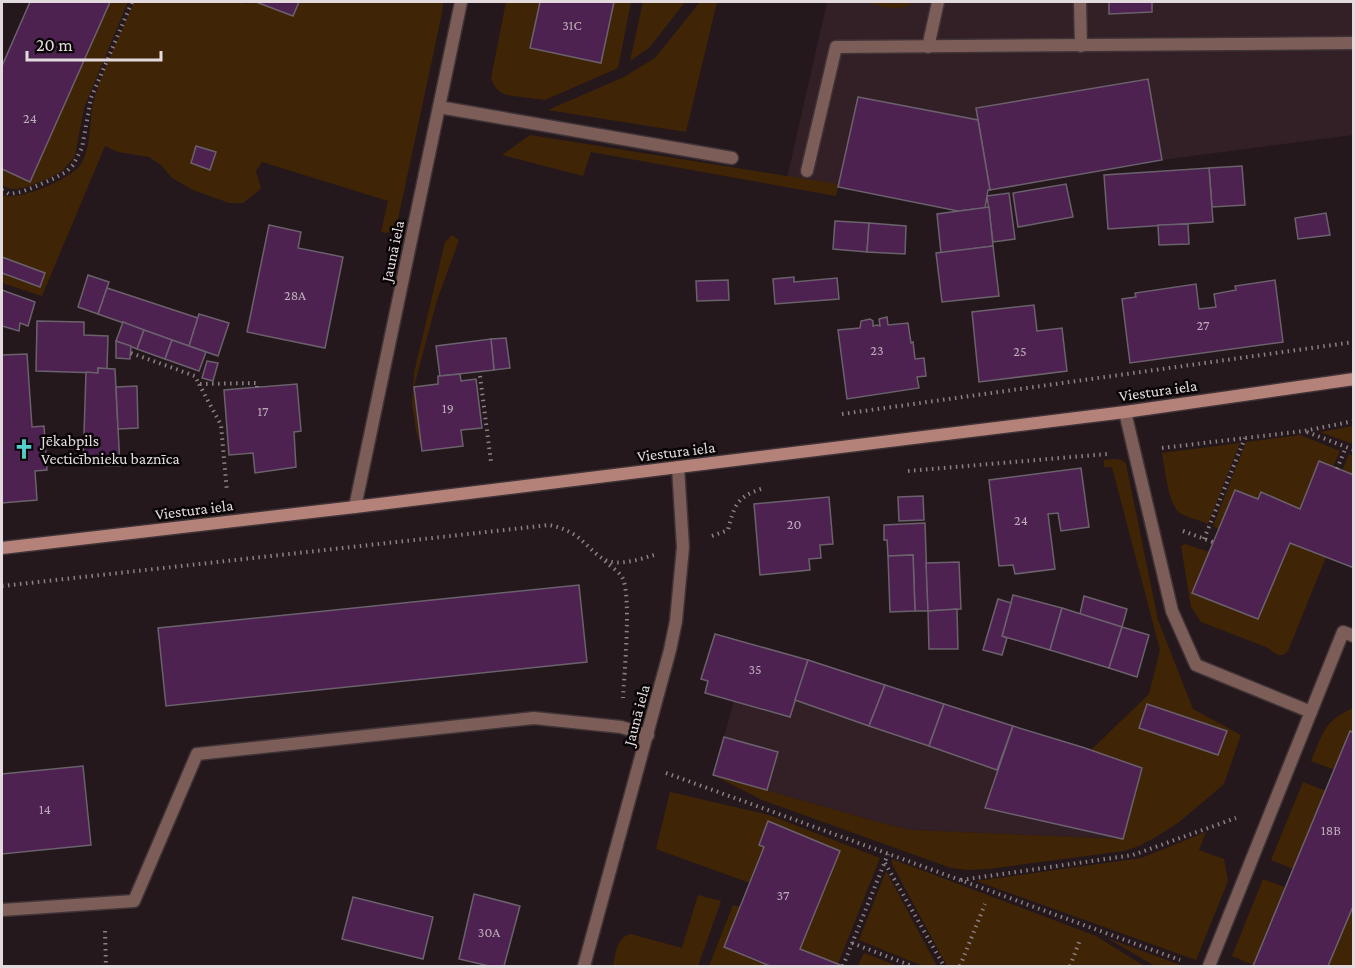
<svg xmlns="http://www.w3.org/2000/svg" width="1355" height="968" font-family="'Crimson Pro',serif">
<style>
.built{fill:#322026}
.green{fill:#402406}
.building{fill:#4d2251;stroke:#6b616c;stroke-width:1.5}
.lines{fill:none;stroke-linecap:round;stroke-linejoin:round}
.lane-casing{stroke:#3f3337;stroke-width:15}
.street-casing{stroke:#3f3337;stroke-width:15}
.secondary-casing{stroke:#3f3337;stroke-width:15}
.path{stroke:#8b8184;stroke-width:4;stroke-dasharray:1.5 4.5;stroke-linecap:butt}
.lane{stroke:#7c5d57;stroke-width:12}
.street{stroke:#7c5d57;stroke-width:12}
.secondary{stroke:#b48279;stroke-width:12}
.labels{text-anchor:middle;stroke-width:5;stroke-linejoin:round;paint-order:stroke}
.number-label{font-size:14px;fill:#beacba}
.street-label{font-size:16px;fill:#e3dadd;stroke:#090506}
.poi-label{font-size:16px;fill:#e3dadd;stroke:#090506;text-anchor:start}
</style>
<rect width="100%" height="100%" fill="#24181c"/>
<g class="built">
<path d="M827,2H1353V135L1162,160L990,190H988L985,208L958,211L838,187L836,196L785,187Z"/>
<path d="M715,634L808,660L1013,726L1085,748L1142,768L1123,839L911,830L878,822L713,775L734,701L705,693L708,681L701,679Z"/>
</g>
<g class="green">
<path d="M110,2H128L84,108L75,156L63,170L52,177L27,187L17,189H11L2,185V169L30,181Z"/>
<path d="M134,2H240L247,4L249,2H256L293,16L299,2H442L443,4L442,13L397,224L395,230L386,233L381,232L388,201L262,162L256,171L261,188L256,193L243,203H229L193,190L172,178L161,165L149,157L118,152L105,146L42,296L2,283V195C17,202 72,179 81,164C93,144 88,118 95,96C105,64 121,33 134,2Z"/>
<path d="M506,2H540L531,48L601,63L614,2H631L618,68L545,100L507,95C498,92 494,87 491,78Z"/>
<path d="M643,2H685L649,48L630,61Z"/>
<path d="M700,2H717L686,132L548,110L624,77L655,58Z"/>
<path d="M865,2H914C900,14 881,6 865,2Z"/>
<path d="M530,135L838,184L836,196L591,152L583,176L502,155Z"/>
<path d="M452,235L459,240L437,300L414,387L422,451L416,431L412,403L414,373L445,242Z"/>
<path d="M1353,426V444L1320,432Z"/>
<path d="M1300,435L1340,451L1333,467L1319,462L1300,509L1261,493L1258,499L1235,490L1219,529L1213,526L1246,442Z"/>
<path d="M1240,443L1208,524C1199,520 1188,518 1180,513C1168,505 1165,468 1162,453Z"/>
<path d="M1349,454L1353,456V475L1342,471Z"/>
<path d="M1114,459L1122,460L1126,464L1158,620L1193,709L1241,735L1224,784L1178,823L1154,838L1139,846L1124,851L988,869L969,870L951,868L762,800L713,775L878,822L911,830L1123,839L1142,768L1091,750L1149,694L1160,650L1112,467H1104V460Z"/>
<path d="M1290,543L1326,557L1288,651L1283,655H1278L1266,647L1201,622L1191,607L1181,546L1185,544L1209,552L1192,594L1257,619Z"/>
<path d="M1353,708V733L1351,731L1335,770L1311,761C1324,732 1323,722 1353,708Z"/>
<path d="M1303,782L1326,791L1293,869L1271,860Z"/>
<path d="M670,792L769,815L880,858L838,964L800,949L839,851L768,821L759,844L764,847L750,883L656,849Z"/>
<path d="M1206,832L1199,850L1224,859L1228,881L1196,960L976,881L1141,858Z"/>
<path d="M892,859L1096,936L1144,966H947L892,864Z"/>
<path d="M886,871L937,966H923L859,940Z"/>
<path d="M1263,879L1285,887L1253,965L1232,956Z"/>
<path d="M698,895L721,901L698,966H613C616,954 616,937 631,934L682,948Z"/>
<path d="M1353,904V966H1328Z"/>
<path d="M733,905L740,907L725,947L770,966H709Z"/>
<path d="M1107,938L1183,966H1155Z"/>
<path d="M864,953L898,966H858Z"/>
</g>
<g class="building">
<path d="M30,2H110L30,182L2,169V66Z"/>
<path d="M256,2H299L293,16Z"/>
<path d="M540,2H614L601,63L530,48Z"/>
<path d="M1109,2H1152V12L1109,14Z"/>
<path d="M1148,79L1162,160L990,190L976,108Z"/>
<path d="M858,97L978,120L990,190H988L985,208L958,211L838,187Z"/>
<path d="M196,146L216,152L210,170L191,163Z"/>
<path d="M1242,166L1245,205L1212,207L1209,168Z"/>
<path d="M1209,168L1213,222L1108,229L1104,175Z"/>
<path d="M1066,184L1073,217L1018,227L1013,193Z"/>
<path d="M1009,193L1015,239L993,242L987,196Z"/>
<path d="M989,207L993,246L941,253L937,214Z"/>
<path d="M1326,213L1330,235L1298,239L1295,218Z"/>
<path d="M835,221L869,223L867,252L833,249Z"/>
<path d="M869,223L906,226L905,254L867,252Z"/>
<path d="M1188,224L1189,244L1159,245L1158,225Z"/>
<path d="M269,225L301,232L298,248L343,257L325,348L247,332Z"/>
<path d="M993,246L999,296L942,302L936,253Z"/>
<path d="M2,257L45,273L40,287L2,273Z"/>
<path d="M88,275L109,282L98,314L78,307Z"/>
<path d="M794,277V282L837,278L839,299L775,304L773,279Z"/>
<path d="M728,280L729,300L697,301L696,281Z"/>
<path d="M1275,280L1283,342L1130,363L1122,299L1136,297L1135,293L1196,284L1199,309L1216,307L1214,294L1236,290L1235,286Z"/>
<path d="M107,288L198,318L189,346L98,314Z"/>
<path d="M2,290L35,302L28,326L20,323L19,331L2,326Z"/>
<path d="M1034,305L1037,331L1062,328L1067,371L979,382L972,312Z"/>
<path d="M199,314L229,323L218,356L189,346Z"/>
<path d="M887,317L888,325L908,323L911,343L913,342L915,359L924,358L926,376L917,377L919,388L847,399L838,330L860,328L861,321L870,319L873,321V326L877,325L880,326L879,319Z"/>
<path d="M37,321L84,322V335L108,336L107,369L98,368V373L36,371Z"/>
<path d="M123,322L144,330L137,349L116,341Z"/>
<path d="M144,330L172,340L165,359L137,349Z"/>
<path d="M506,338L510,368L494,370L491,339Z"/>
<path d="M491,339L494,370L440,376L436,346Z"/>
<path d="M172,340L206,352L199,371L165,359Z"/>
<path d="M116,341L131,346L130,359L116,358Z"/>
<path d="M27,354L32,427L44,426L47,470L35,471L37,500L2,503V355Z"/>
<path d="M207,361L218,363L213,381L202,378Z"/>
<path d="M98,368L115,369L120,466L83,465L86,372L98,373Z"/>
<path d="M460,374L461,381L476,379L482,428L461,430L463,446L422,451L414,387L438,384V376H440Z"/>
<path d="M297,384L301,431L294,432L296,467L255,473L253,453L229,455L224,390Z"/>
<path d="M137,386L138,428L118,429L116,387Z"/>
<path d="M1319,461L1354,475V568L1290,543L1258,619L1192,593L1235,490L1258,499L1261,492L1300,509Z"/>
<path d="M1081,468L1089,527L1061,531L1058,513L1048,514L1055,569L1015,574L1013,565L999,566L989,480Z"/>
<path d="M923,496L924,520L899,521L898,497Z"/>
<path d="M829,497L833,544L820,545L821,558L809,559L810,570L760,575L754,504Z"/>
<path d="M925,523L928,611H915L913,555L888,556L887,540H884V525Z"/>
<path d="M913,555L915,611L890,612L888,556Z"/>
<path d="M959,562L961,609L928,611L926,563Z"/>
<path d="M579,585L587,662L166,706L158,628Z"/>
<path d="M1013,595L1062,608L1050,650L1002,636Z"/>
<path d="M1084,596L1127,609L1122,627L1080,614Z"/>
<path d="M998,599L1011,603L1002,636L1007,638L1002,655L983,650Z"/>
<path d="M1062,608L1122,627L1109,668L1050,650Z"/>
<path d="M957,609L958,649H929L928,611Z"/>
<path d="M1122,627L1149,635L1137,677L1109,668Z"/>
<path d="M715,634L808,660L790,717L705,693L708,681L701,679Z"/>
<path d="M808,660L885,685L869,726L795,700Z"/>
<path d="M885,685L944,704L929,746L869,726Z"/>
<path d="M944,704L1013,726L997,770L929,746Z"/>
<path d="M1147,704L1227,731L1218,755L1139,728Z"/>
<path d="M1013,726L1085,748L1142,768L1123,839L985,808Z"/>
<path d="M1350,731L1354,733V904L1328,966H1253Z"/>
<path d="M724,737L778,752L767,790L713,775Z"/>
<path d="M83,766L91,845L2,854V774Z"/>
<path d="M768,821L840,851L800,949L843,966H770L724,947L764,847L759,845Z"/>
<path d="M474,894L520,906L504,966H489L459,959Z"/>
<path d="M353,897L433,917L423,959L342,939Z"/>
</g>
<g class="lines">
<g class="lane-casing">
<g id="lane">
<path d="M1080,2L1081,46"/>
<path d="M928,47L938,2"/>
<path d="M439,107L732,158"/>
<path d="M807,171L836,47L1354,43"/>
</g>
</g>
<g class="street-casing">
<g id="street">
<path d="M1125,412L1172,611L1196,665L1311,712"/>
<path d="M355,507L461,2"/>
<path d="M2,910L134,901L197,754L534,718L621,727L648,735"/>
<path d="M584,966L670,650L676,621L683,547L678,467"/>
<path d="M1209,966L1343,632L1354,636"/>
</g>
</g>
<g class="secondary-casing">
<path id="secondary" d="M2,548L355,507L1125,412L1354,379"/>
</g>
<g class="path">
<path d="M2,190L9,194L21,192L32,188L55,178L66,172L73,165L82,148L91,98L132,2"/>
<path d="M131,353L195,376L199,384L257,383V387"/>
<path d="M480,376L491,462"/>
<path d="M199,384L221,425L227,492"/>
<path d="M842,414L1354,342"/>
<path d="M1307,432L1354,450"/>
<path d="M1162,448L1304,431L1354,421"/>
<path d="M1337,469L1346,447"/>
<path d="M908,471L1107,454"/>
<path d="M1183,531L1213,542"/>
<path d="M712,536L728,530C734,507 736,497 761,489"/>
<path d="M1204,539L1245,438"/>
<path d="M605,561C610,566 618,571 622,577C632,593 624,676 623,698"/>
<path d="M2,586L549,525C560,527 570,531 579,538C589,546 599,560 612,562C626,564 641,559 654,555"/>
<path d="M666,773L1180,960"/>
<path d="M885,863L944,966"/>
<path d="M961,880L1133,855L1236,818"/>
<path d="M105,931L106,966"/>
<path d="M852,943L912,966"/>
<path d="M843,966L888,854"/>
<path d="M960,966L985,904"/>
<path d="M1070,966L1080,940"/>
</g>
<use href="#lane" class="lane"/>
<use href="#street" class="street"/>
<use href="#secondary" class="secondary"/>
</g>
<defs>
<g id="church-bare" transform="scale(1.62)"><path d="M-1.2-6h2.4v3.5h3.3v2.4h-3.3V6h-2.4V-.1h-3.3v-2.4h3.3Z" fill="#54cdc8" stroke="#090506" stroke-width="2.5" paint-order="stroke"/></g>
</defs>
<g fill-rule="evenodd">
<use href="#church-bare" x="24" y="449"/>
</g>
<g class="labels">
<g class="number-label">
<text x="572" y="30">31C</text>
<text x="30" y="123">24</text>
<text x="295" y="300">28A</text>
<text x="1203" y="330">27</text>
<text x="877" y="355">23</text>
<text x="1020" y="356">25</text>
<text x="448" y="413">19</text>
<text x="263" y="416">17</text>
<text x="1021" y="525">24</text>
<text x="794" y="529">20</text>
<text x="755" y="674">35</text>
<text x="45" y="814">14</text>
<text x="1331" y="835">18B</text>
<text x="783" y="900">37</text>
<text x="489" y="937">30A</text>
</g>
<g class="street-label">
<text transform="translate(392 251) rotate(-78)" y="6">Jaunā iela</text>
<text transform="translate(1158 390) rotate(-8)" y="6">Viestura iela</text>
<text transform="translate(676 451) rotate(-7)" y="6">Viestura iela</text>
<text transform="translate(194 509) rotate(-7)" y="6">Viestura iela</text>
<text transform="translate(636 715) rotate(-75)" y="6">Jaunā iela</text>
</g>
<g class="poi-label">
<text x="41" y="446">Jēkabpils<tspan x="41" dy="18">Vecticībnieku baznīca</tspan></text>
</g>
</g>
<rect width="1355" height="968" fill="none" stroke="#e3dadd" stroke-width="6"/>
<path d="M27 51v9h134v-9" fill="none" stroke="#e3dadd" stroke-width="3"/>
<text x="36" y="51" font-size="18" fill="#e3dadd" stroke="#090506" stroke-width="4.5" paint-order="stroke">20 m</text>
</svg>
